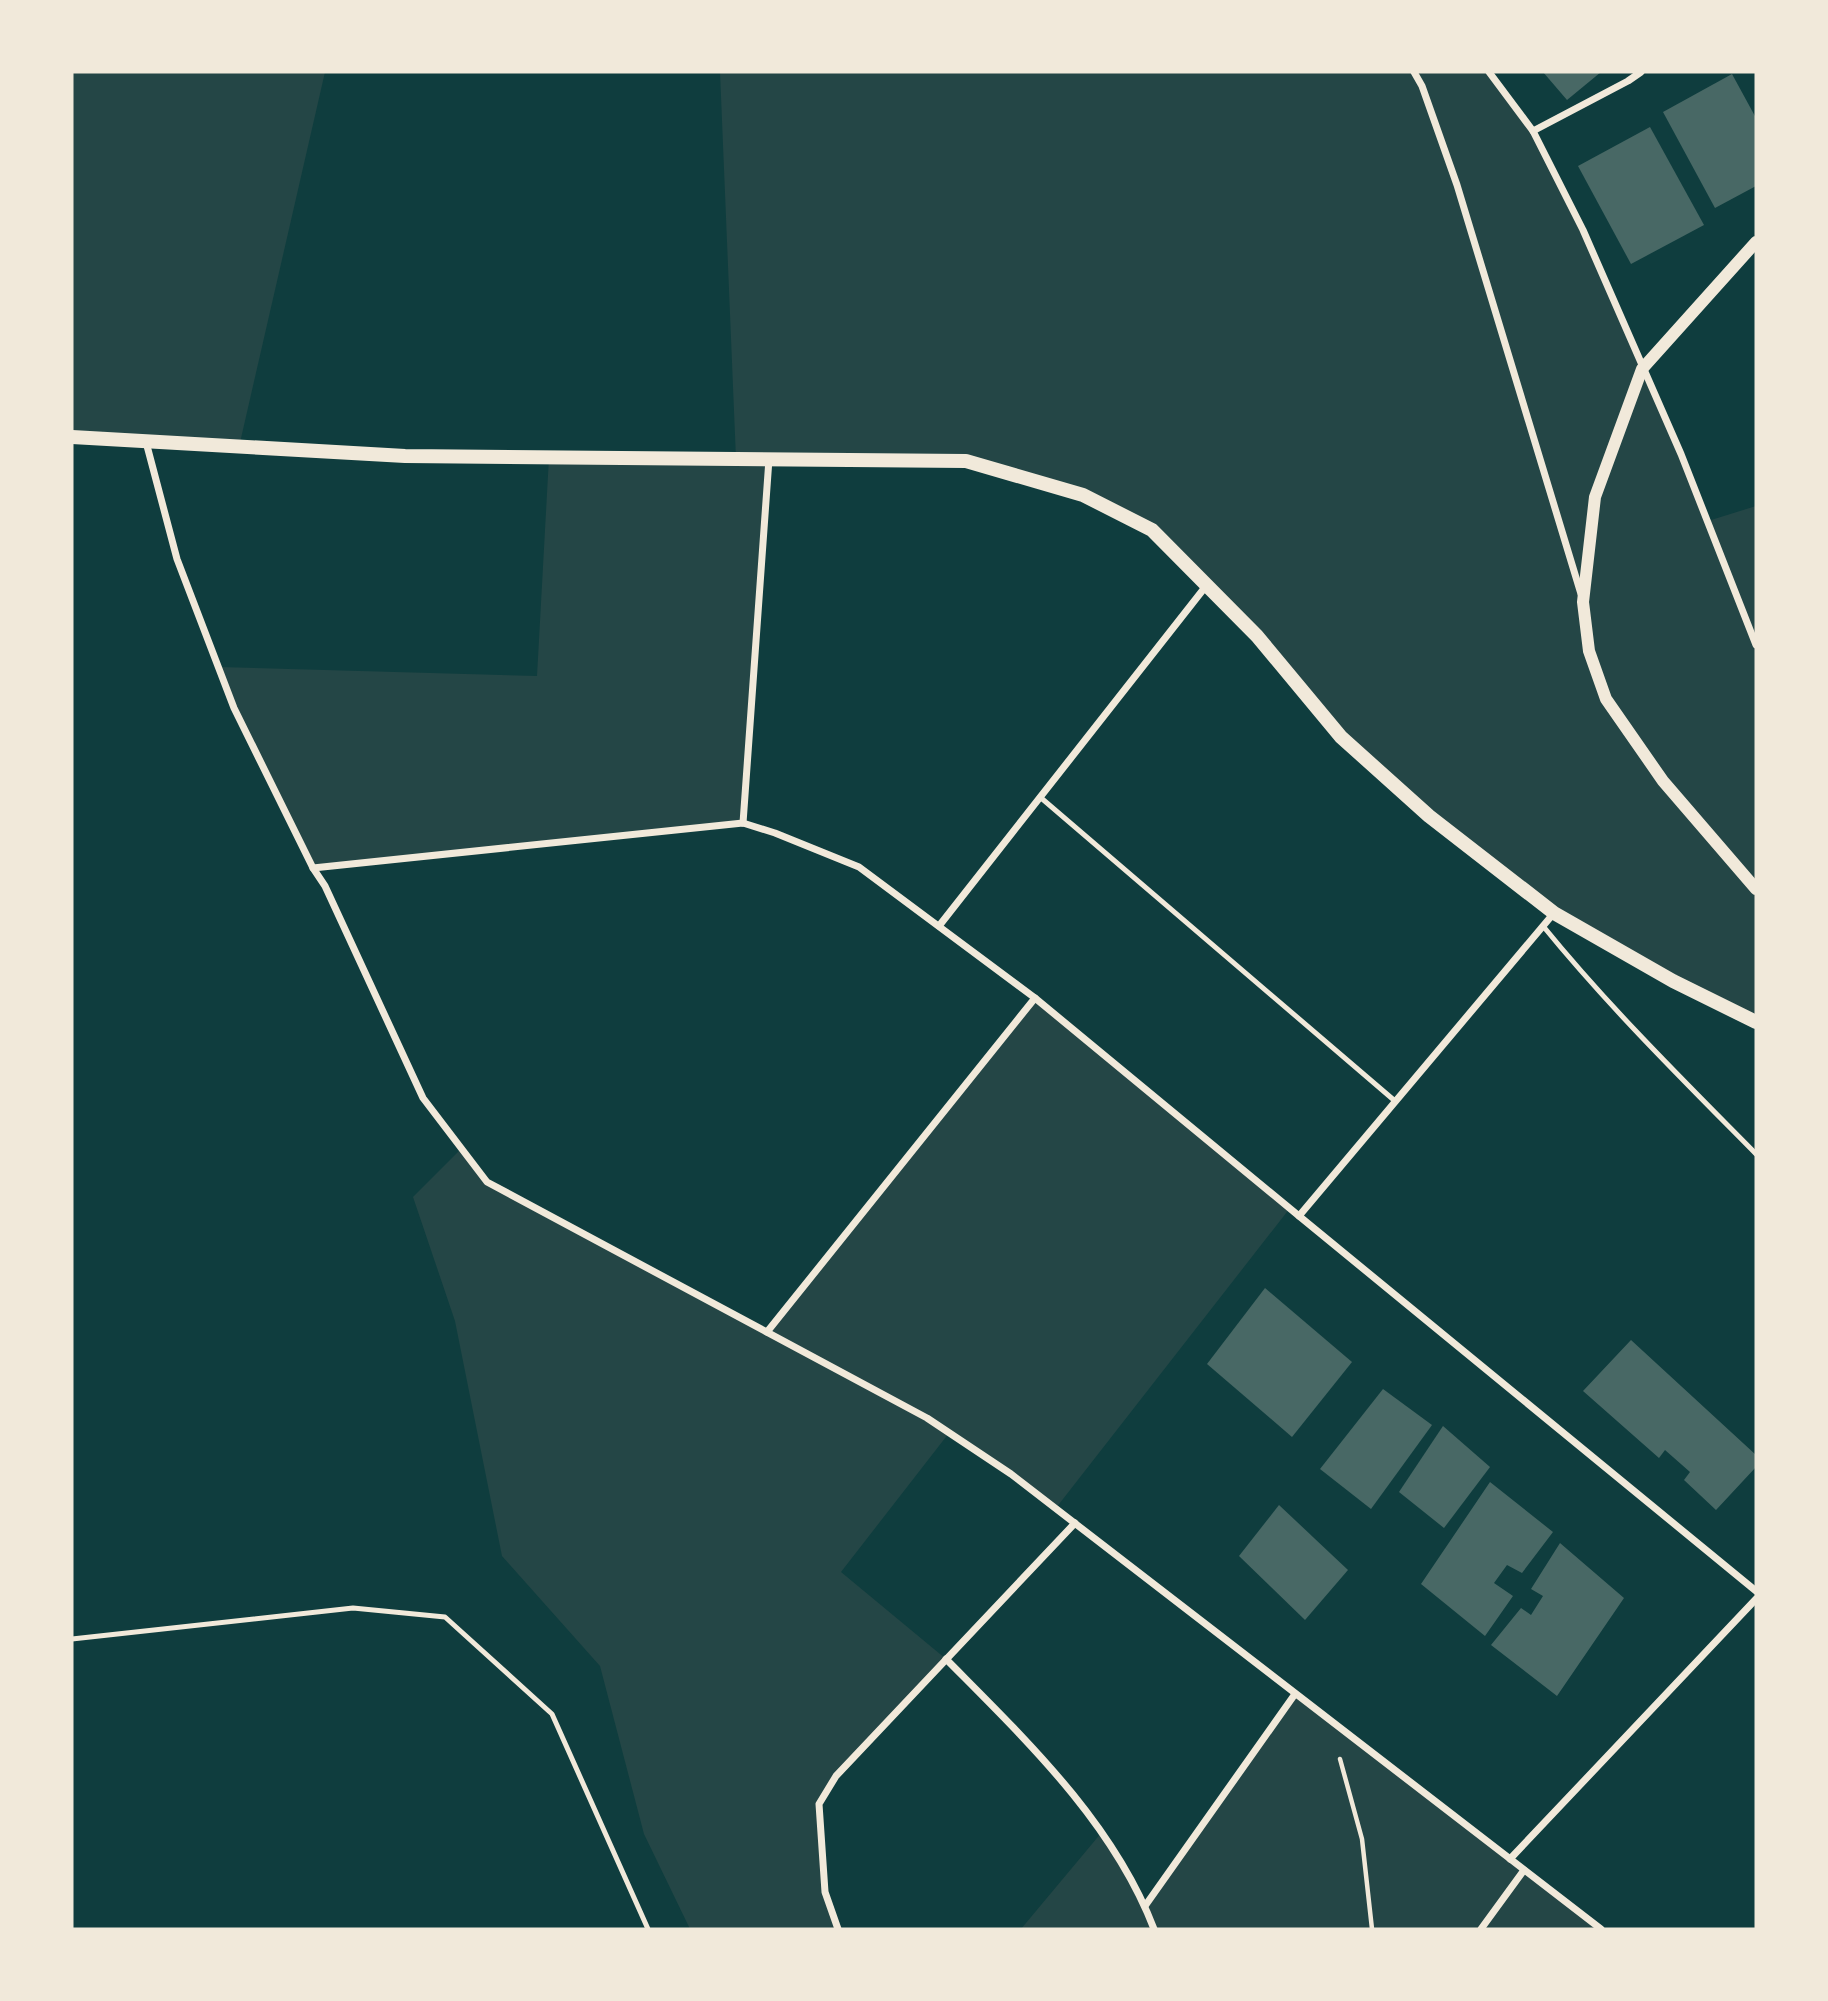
<svg xmlns="http://www.w3.org/2000/svg" width="1828" height="2001" font-family="'Roboto Condensed',sans-serif">
<style>
.green{fill:#244646}
.building{fill:#486865}
.lines{fill:none;stroke-linecap:round;stroke-linejoin:round}
.path{stroke:#f1e9da;stroke-width:4.5}
.service{stroke:#f1e9da;stroke-width:5}
.minor{stroke:#f1e9da;stroke-width:7}
.tertiary{stroke:#f1e9da;stroke-width:12}
.secondary{stroke:#f1e9da;stroke-width:14}
</style>
<rect width="100%" height="100%" fill="#0f3d3e"/>
<g class="green">
<path d="M72,72H325L239,447L72,437Z"/>
<path d="M720,72H1489L1533,131L1583,230L1708,521L1756,506V1022L1554,913L1341,737L1152,530L1083,495L967,461L769,460L743,823L313,868L234,708L219,667L537,676L549,457L736,459Z"/>
<path d="M1035,998L1290,1208L1056,1508L949,1433L841,1572L946,1659L836,1776L819,1804L830,1904L838,1929H690L644,1834L600,1666L502,1556L455,1321L413,1197L461,1149L488,1182L767,1331Z"/>
<path d="M1295,1694L1601,1929H1021L1102,1832L1145,1906Z"/>
</g>
<g class="building">
<path d="M1543,72H1601L1567,100Z"/>
<path d="M1732,74L1756,118V186L1715,208L1663,112Z"/>
<path d="M1650,127L1704,225L1631,264L1578,166Z"/>
<path d="M1265,1288L1352,1362L1292,1437L1207,1364Z"/>
<path d="M1631,1340L1756,1455V1467L1716,1510L1684,1480L1690,1472L1665,1450L1659,1458L1583,1391Z"/>
<path d="M1383,1389L1432,1425L1371,1509L1320,1469Z"/>
<path d="M1443,1426L1490,1467L1444,1528L1399,1492Z"/>
<path d="M1490,1482L1553,1532L1522,1573L1507,1565L1494,1583L1513,1596L1485,1636L1421,1584Z"/>
<path d="M1279,1505L1348,1570L1305,1620L1239,1556Z"/>
<path d="M1560,1543L1624,1598L1557,1696L1491,1645L1521,1608L1531,1615L1543,1596L1531,1589Z"/>
</g>
<g class="lines">
<path class="path" d="M1340,1759L1362,1839L1372,1929"/>
<g class="service">
<path d="M1040,797L1395,1101"/>
<path d="M1543,926C1609,1007 1683,1080 1756,1154"/>
<path d="M72,1639L353,1608L445,1617L552,1714L648,1929"/>
</g>
<g class="minor">
<path d="M1414,72L1422,86L1457,185L1581,594"/>
<path d="M1489,72L1533,131L1583,230L1681,454L1756,645"/>
<path d="M1533,131L1628,81L1641,72"/>
<path d="M146,442L177,559L234,708L313,868L325,886L423,1098L487,1182L927,1418L1011,1474L1601,1929"/>
<path d="M743,823L769,459"/>
<path d="M313,868L743,823L775,833L859,867L1035,998L1299,1216"/>
<path d="M1554,913L1299,1216L1756,1591"/>
<path d="M939,926L1206,586"/>
<path d="M767,1332L1035,998"/>
<path d="M946,1659C1025,1739 1113,1822 1154,1929"/>
<path d="M1510,1859L1756,1599"/>
<path d="M1145,1906L1295,1694"/>
<path d="M838,1929L825,1892L819,1804L836,1776L1075,1523"/>
<path d="M1481,1929L1524,1870"/>
</g>
<path class="tertiary" d="M1756,242L1642,369L1595,497L1583,602L1589,651L1606,699L1663,781L1756,889"/>
<path class="secondary" d="M72,437L405,456L966,461L1083,495L1152,530L1257,636L1341,737L1429,816L1554,913L1673,981L1756,1022"/>
</g>
<rect width="1828" height="2001" fill="none" stroke="#f1e9da" stroke-width="147"/>
</svg>
